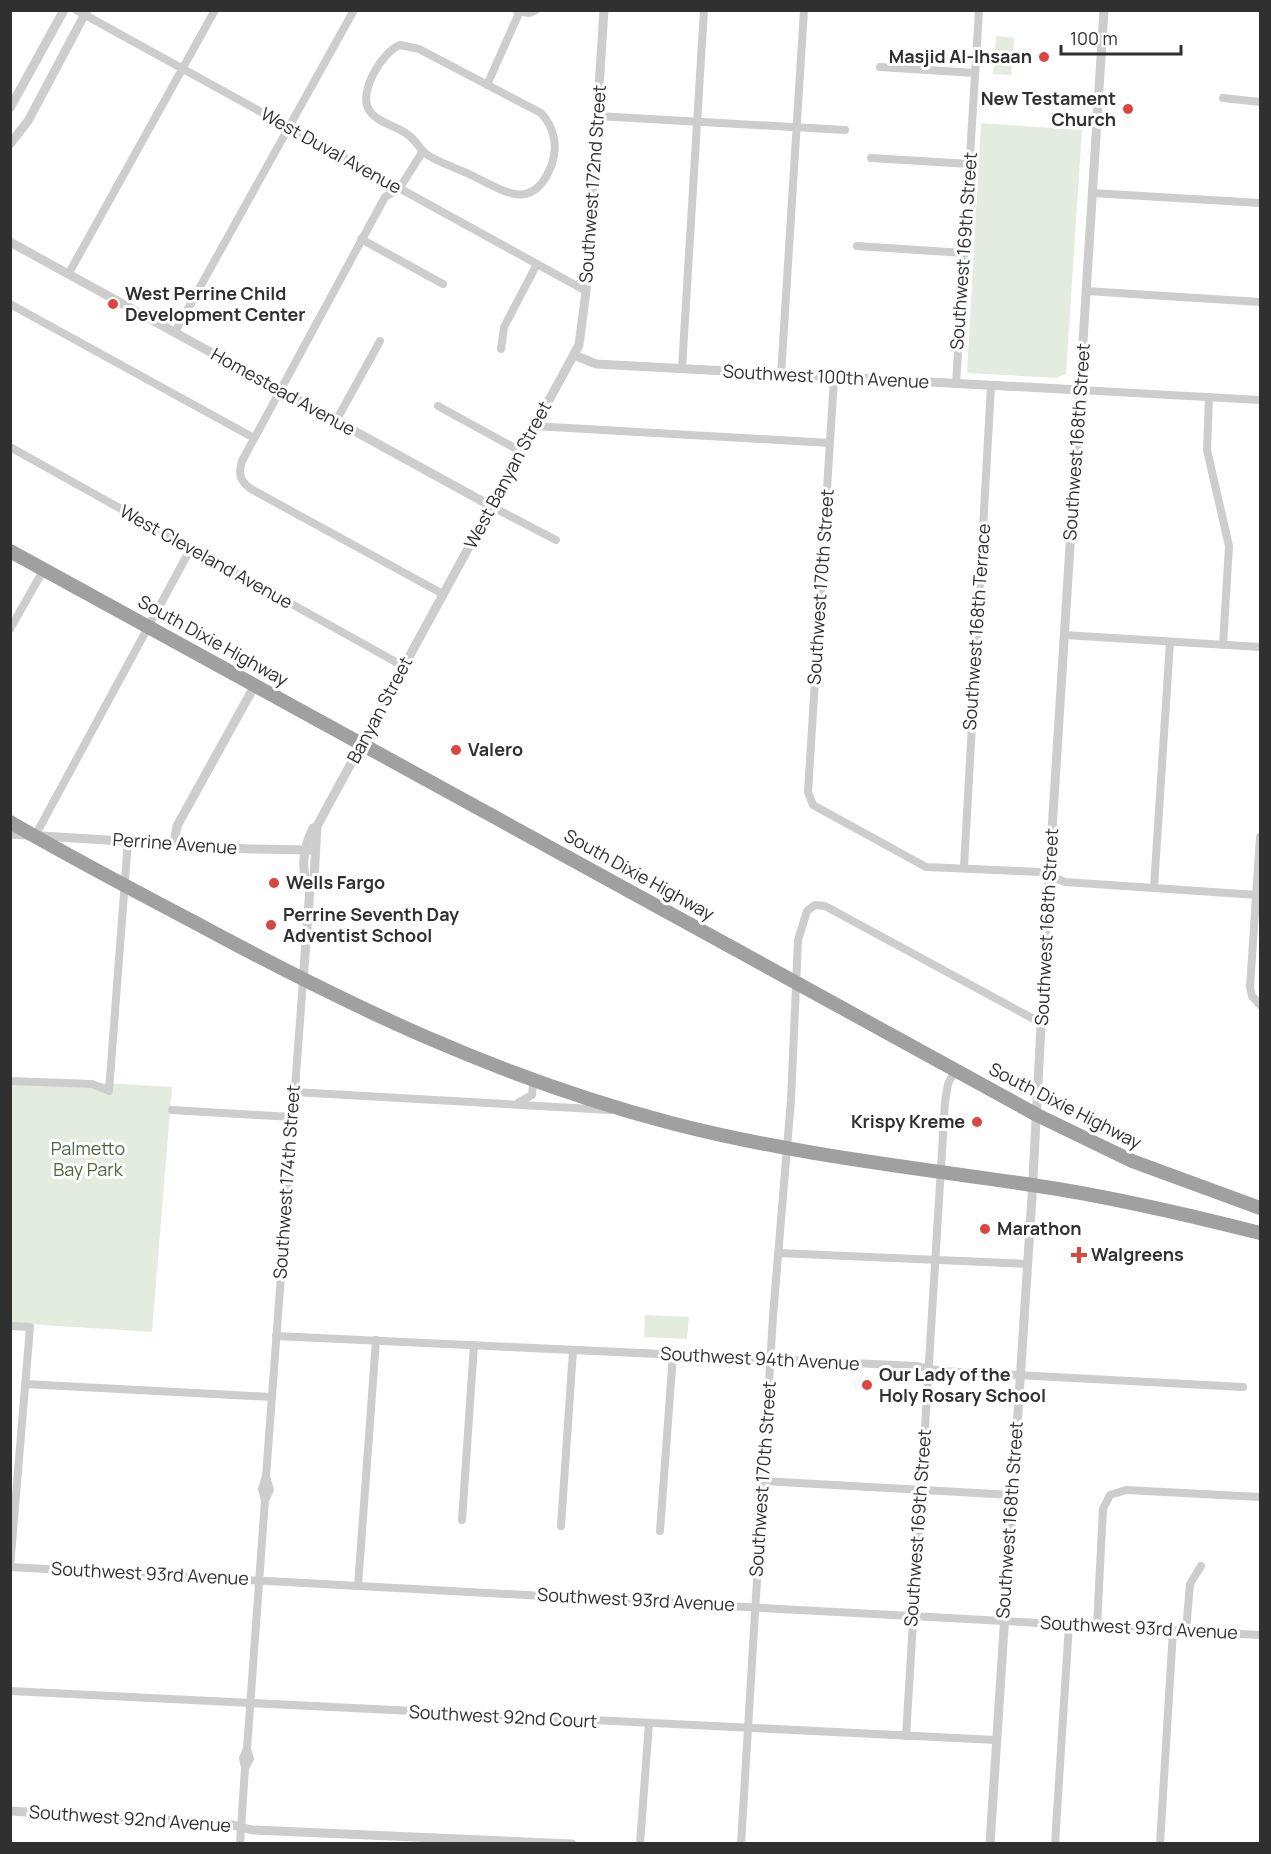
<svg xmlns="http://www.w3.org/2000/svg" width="1271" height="1854" font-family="Manrope,sans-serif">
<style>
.green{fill:#e4ecdf}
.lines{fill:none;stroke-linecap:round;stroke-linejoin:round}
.minor{stroke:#cdcdcd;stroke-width:8}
.tertiary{stroke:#cdcdcd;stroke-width:9}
.trunk{stroke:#a0a0a0;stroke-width:14}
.poi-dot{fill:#da463f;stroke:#fff;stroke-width:2}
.labels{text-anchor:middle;stroke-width:6;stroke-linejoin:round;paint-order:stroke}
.poi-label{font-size:18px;font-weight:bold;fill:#303030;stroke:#fff;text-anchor:start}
.street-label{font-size:18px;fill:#303030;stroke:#fff}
.park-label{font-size:18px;fill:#4e6940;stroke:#fff}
</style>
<rect width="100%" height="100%" fill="#fff"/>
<g class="green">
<path d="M996,36L1014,38L1011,75L993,74Z"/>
<path d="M981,123L1082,130L1066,374L1056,378L967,373Z"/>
<path d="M11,1077L172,1087L152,1332L11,1323Z"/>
<path d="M645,1315L689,1317L687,1339L644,1337Z"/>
</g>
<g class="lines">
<g class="minor">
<path d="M76,10L586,291"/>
<path d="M517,11L529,13L536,10"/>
<path d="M400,45L419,49L541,113C554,127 558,146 552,164C533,214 504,191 471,175C457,168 439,163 426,154C419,148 415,139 407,134C396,126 376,122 369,110C358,92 382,52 400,45Z"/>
<path d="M880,67L975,73"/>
<path d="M487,85L519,13"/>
<path d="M1223,98L1260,102"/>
<path d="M597,116L845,130"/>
<path d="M423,151L399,189L385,197L242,461C238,474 240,481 251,489L443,594"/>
<path d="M871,158L970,164"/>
<path d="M1092,193L1260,203"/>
<path d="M361,239L443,284"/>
<path d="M857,246L964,253"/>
<path d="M69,273L215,10"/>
<path d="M1086,291L1260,302"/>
<path d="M10,304L254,438"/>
<path d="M175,332L354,10"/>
<path d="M501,349L504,327L537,264"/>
<path d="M682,368L704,10"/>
<path d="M781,375L804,10"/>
<path d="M834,378L808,792L813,805L926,867L1040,872L1065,882L1257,895"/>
<path d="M956,384L979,10"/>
<path d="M1080,390L1260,400"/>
<path d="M1209,397L1207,450L1229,546L1223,645"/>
<path d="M438,406L520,451"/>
<path d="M336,421L380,341"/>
<path d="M534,426L830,443"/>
<path d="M10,447L403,666"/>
<path d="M491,506L556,540"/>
<path d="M10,629L44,569"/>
<path d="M1064,635L1260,647"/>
<path d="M35,836L191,548"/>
<path d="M1260,837L1250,987L1252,996L1260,1005"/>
<path d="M964,867L991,386"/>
<path d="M1154,887L1170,642"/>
<path d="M10,1081L92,1084L109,1091L128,841"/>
<path d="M294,1092L610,1110"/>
<path d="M519,1102L532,1095L533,1085L531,1079"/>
<path d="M172,1110L292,1117"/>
<path d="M778,1253L1027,1264"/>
<path d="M10,1326L30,1327L10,1567"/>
<path d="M276,1336L916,1366L941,1371L1243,1387"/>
<path d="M25,1384L272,1397"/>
<path d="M763,1481L1012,1495"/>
<path d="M265,1500L270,1490L266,1476"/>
<path d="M462,1520L474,1345"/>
<path d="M561,1526L573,1350"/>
<path d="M660,1531L673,1354"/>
<path d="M10,1567L1260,1635"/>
<path d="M358,1586L376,1340"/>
<path d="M1097,1626L1103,1509L1110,1495L1126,1490L1260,1497"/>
<path d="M1186,1631L1190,1584L1201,1566"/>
<path d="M10,1691L996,1740"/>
<path d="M906,1736L945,1102L948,1084L955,1070"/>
<path d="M245,1768L250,1759L247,1749"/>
<path d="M240,1844L245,1768L243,1758L247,1749L265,1500L262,1489L266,1476L303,981"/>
<path d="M640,1844L649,1723"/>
<path d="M741,1844L773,1316L791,1100L798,940L807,911L815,905L825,906L1041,1023"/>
<path d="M1055,1844L1069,1624"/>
<path d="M1160,1844L1173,1630"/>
</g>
<g class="tertiary">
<path d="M10,108L64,10"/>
<path d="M10,144L28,121L87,10"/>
<path d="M10,242L491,506"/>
<path d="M574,355L596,364L1080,390"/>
<path d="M317,826L314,879L310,888C299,870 304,846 313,828L317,826L330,802L579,345L586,291L604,10"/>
<path d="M10,834L250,849L311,850"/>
<path d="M174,845L177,826L255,685"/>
<path d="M303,981L310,888"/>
<path d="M10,1811L229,1824L252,1830L572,1844"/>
<path d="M990,1844L1032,1197L1048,893L1104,10"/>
</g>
<g class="trunk">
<path d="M10,551L1037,1115L1132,1161L1260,1208"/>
<path d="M10,822C70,857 131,889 192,921C349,1006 497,1077 671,1123C790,1154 911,1167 1032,1185C1109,1196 1185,1214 1260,1233"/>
</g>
</g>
<g class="poi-dot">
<circle cx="1044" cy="57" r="6"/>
<circle cx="1128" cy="109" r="6"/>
<circle cx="113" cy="304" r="6"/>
<circle cx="456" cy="750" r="6"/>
<circle cx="274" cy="883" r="6"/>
<circle cx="271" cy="925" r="6"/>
<circle cx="977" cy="1122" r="6"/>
<circle cx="985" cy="1229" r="6"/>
<path d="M1076 1246h6v6h6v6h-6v6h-6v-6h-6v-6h6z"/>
<circle cx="867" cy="1385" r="6"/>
</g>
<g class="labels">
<g class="poi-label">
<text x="1032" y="63" text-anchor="end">Masjid Al-Ihsaan</text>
<text x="1116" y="105" text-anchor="end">New Testament<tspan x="1116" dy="21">Church</tspan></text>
<text x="125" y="300">West Perrine Child<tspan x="125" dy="21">Development Center</tspan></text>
<text x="468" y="756">Valero</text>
<text x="286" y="889">Wells Fargo</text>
<text x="283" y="921">Perrine Seventh Day<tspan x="283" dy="21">Adventist School</tspan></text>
<text x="965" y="1128" text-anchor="end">Krispy Kreme</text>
<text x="997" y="1235">Marathon</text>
<text x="1091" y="1261">Walgreens</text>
<text x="879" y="1381">Our Lady of the<tspan x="879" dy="21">Holy Rosary School</tspan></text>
</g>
<g class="street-label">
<text transform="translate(331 151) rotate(29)" y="6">West Duval Avenue</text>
<text transform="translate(593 184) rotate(-86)" y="6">Southwest 172nd Street</text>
<text transform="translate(964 251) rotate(-86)" y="6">Southwest 169th Street</text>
<text transform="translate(826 377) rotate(3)" y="6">Southwest 100th Avenue</text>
<text transform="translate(283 392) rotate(29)" y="6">Homestead Avenue</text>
<text transform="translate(1077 442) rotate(-86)" y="6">Southwest 168th Street</text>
<text transform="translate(508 475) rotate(-62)" y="6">West Banyan Street</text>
<text transform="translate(206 557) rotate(29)" y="6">West Cleveland Avenue</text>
<text transform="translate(821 587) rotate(-86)" y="6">Southwest 170th Street</text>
<text transform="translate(977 627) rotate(-86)" y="6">Southwest 168th Terrace</text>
<text transform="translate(213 641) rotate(29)" y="6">South Dixie Highway</text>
<text transform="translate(380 710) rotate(-62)" y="6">Banyan Street</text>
<text transform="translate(175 844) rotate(4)" y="6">Perrine Avenue</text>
<text transform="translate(639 875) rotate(29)" y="6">South Dixie Highway</text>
<text transform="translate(1047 927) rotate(-87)" y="6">Southwest 168th Street</text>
<text transform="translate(1065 1106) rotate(27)" y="6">South Dixie Highway</text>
<text transform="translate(287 1182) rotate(-86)" y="6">Southwest 174th Street</text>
<text transform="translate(760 1359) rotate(3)" y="6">Southwest 94th Avenue</text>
<text transform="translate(763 1479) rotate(-86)" y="6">Southwest 170th Street</text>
<text transform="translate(1010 1520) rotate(-86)" y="6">Southwest 168th Street</text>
<text transform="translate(918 1528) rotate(-86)" y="6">Southwest 169th Street</text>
<text transform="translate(150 1574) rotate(3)" y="6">Southwest 93rd Avenue</text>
<text transform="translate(636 1600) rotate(3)" y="6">Southwest 93rd Avenue</text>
<text transform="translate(1139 1628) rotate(3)" y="6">Southwest 93rd Avenue</text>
<text transform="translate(503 1717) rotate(3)" y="6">Southwest 92nd Court</text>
<text transform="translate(130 1819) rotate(4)" y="6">Southwest 92nd Avenue</text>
</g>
<g class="park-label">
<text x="88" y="1155">Palmetto<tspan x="88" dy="21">Bay Park</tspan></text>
</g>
</g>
<rect width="1271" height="1854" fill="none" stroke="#303030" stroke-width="24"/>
<path d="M1061 45v9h120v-9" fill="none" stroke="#303030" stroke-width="3"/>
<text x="1070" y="45" font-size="18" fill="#303030" stroke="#ffffff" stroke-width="4.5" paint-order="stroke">100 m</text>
</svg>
